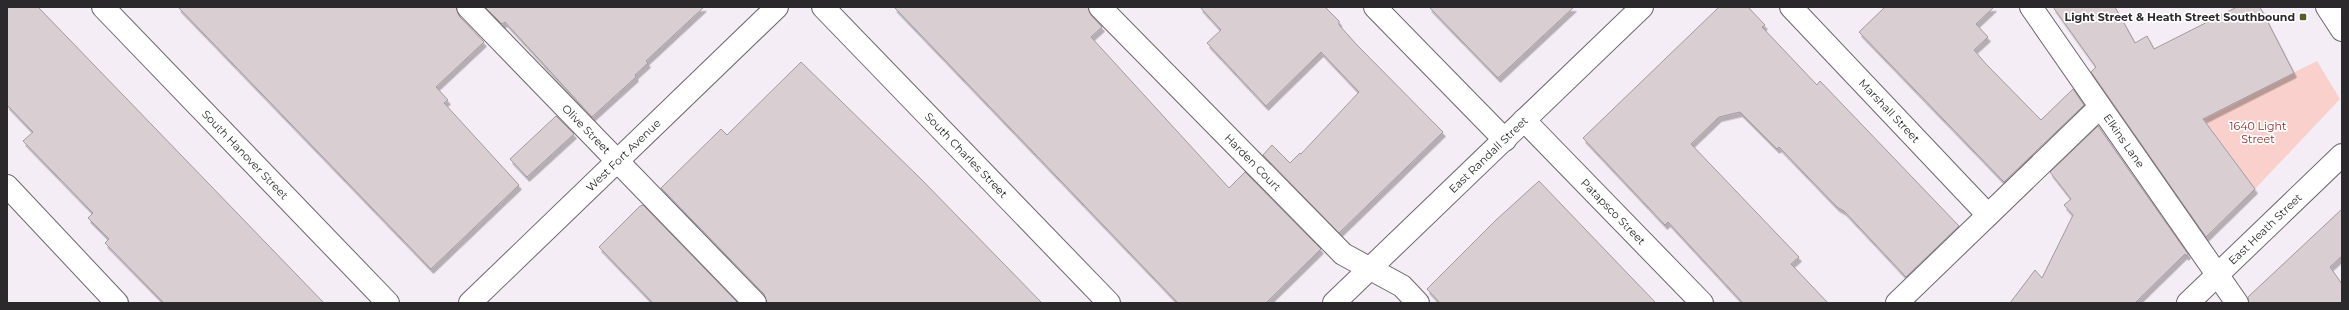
<svg xmlns="http://www.w3.org/2000/svg" width="2349" height="310" font-family="Montserrat,sans-serif">
<style>
.green{fill:#f9d0cb}
.building{fill:#d9ced1;stroke:#a49a9d;filter:url(#shadow)}
.lines{fill:none;stroke-linecap:round;stroke-linejoin:round}
.minor-casing{stroke:#6d676d;stroke-width:24}
.major-casing{stroke:#6d676d;stroke-width:24}
.minor{stroke:#fff;stroke-width:22}
.major{stroke:#fff;stroke-width:22}
.poi-dot{fill:#585c29;stroke:#fff;stroke-width:1.5}
.labels{text-anchor:middle;stroke-width:3.5;stroke-linejoin:round;paint-order:stroke}
.poi-label{font-size:11px;font-weight:bold;fill:#2c292c;stroke:#fff;text-anchor:end}
.street-label{font-size:11px;fill:#2c292c;stroke:#fff}
.park-label{font-size:11px;fill:#87302b;stroke:#fff}
</style>
<defs>
<filter id="shadow"><feDropShadow dx="2.5" dy="4.5" stdDeviation="0" flood-color="#0004"/></filter>
</defs>
<rect width="100%" height="100%" fill="#f5edf5"/>
<path class="green" d="M2317,61L2340,99L2255,189L2203,118Z"/>
<g class="building">
<path d="M7,7H38L324,303H164L105,243L109,239L88,218L93,213L23,141L33,132L7,105Z"/>
<path d="M178,7H456L459,16L484,42L436,87L448,100L444,103L519,185L431,269Z"/>
<path d="M485,7H704L646,61L648,63L635,75L636,77L592,117L505,22L502,24Z"/>
<path d="M894,7H1088L1091,15L1102,27L1091,37L1229,188L1245,172L1321,249L1266,303H1178Z"/>
<path d="M1200,7H1325L1339,21V25L1357,45L1443,132L1339,233L1263,155L1272,145L1290,163L1300,153L1301,154L1359,92L1321,52L1266,106L1207,43L1221,30Z"/>
<path d="M1429,7H1574L1498,78Z"/>
<path d="M1719,7H1748L1765,25L1762,27L1817,85L1820,81L1959,226L1906,277L1844,211L1837,207L1779,147L1777,149L1740,112L1719,117L1691,144L1799,257L1791,264L1828,303H1743L1668,222L1665,225L1583,138Z"/>
<path d="M1885,7H1994L1976,24L1988,37L1974,50L1986,64L2041,120L2073,89L2084,105L2004,182L1859,32Z"/>
<path d="M2053,7H2115L2135,43L2147,36L2154,49L2237,7H2260L2294,73L2203,119L2255,189L2206,237L2091,72L2096,67Z"/>
<path d="M801,62L921,179L1042,303H767L764,294L661,188L721,129L727,135Z"/>
<path d="M556,116L574,134L527,177L510,159Z"/>
<path d="M2098,126L2188,254L2186,256L2185,254L2135,303H2010L2035,270L2042,278L2073,215L2064,205L2071,199L2050,172Z"/>
<path d="M1539,181L1630,276L1656,303H1440L1427,289L1496,220Z"/>
<path d="M643,205L738,303H653L599,247L640,206Z"/>
<path d="M2342,209V256L2330,267L2342,284V303H2249L2248,297Z"/>
</g>
<g class="lines">
<g class="minor-casing">
<g id="minor">
<path id="s1" d="M468,7L755,303"/>
<path id="s2" d="M823,7L1109,303"/>
<path id="s3" d="M1100,7L1343,254L1402,286L1418,303"/>
<path d="M1375,7L1505,140"/>
<path id="s4" d="M1791,7L1988,215"/>
<path id="s5" d="M2031,7L2237,303"/>
<path d="M2327,7L2342,30"/>
<path id="s6" d="M1524,120L1702,303"/>
<path d="M7,186L117,303"/>
<path id="s7" d="M470,303L777,7"/>
<path id="s8" d="M1334,303L1642,7"/>
<path d="M1897,303L2100,107"/>
<path id="s9" d="M2188,303L2342,155"/>
</g>
</g>
<g class="major-casing">
<g id="major">
<path id="s10" d="M103,7L388,303"/>
</g>
</g>
<use href="#minor" class="minor"/>
<use href="#major" class="major"/>
</g>
<rect class="poi-dot" x="2299" y="13" width="8" height="8" rx="2"/>
<g class="labels">
<g class="poi-label">
<text x="2295" y="21">Light Street &amp; Heath Street Southbound</text>
</g>
<g class="street-label">
<text dy="4" stroke="none"><textPath href="#s4" startOffset="143">Marshall Street</textPath></text>
<text dy="4" stroke="none"><textPath href="#s1" startOffset="170">Olive Street</textPath></text>
<text dy="4" stroke="none"><textPath href="#s5" startOffset="163">Elkins Lane</textPath></text>
<text dy="4" stroke="none"><textPath href="#s10" startOffset="205">South Hanover Street</textPath></text>
<text dy="4" stroke="none"><textPath href="#s7" startOffset="213">West Fort Avenue</textPath></text>
<text dy="4" stroke="none"><textPath href="#s2" startOffset="206">South Charles Street</textPath></text>
<text dy="4" stroke="none"><textPath href="#s8" startOffset="214">East Randall Street</textPath></text>
<text dy="4" stroke="none"><textPath href="#s3" startOffset="218">Harden Court</textPath></text>
<text dy="4" stroke="none"><textPath href="#s6" startOffset="128">Patapsco Street</textPath></text>
<text dy="4" stroke="none"><textPath href="#s9" startOffset="107">East Heath Street</textPath></text>
</g>
<g class="park-label">
<text x="2258" y="130">1640 Light<tspan x="2258" dy="13">Street</tspan></text>
</g>
</g>
<rect width="2349" height="310" fill="none" stroke="#2c292c" stroke-width="16"/>
</svg>
